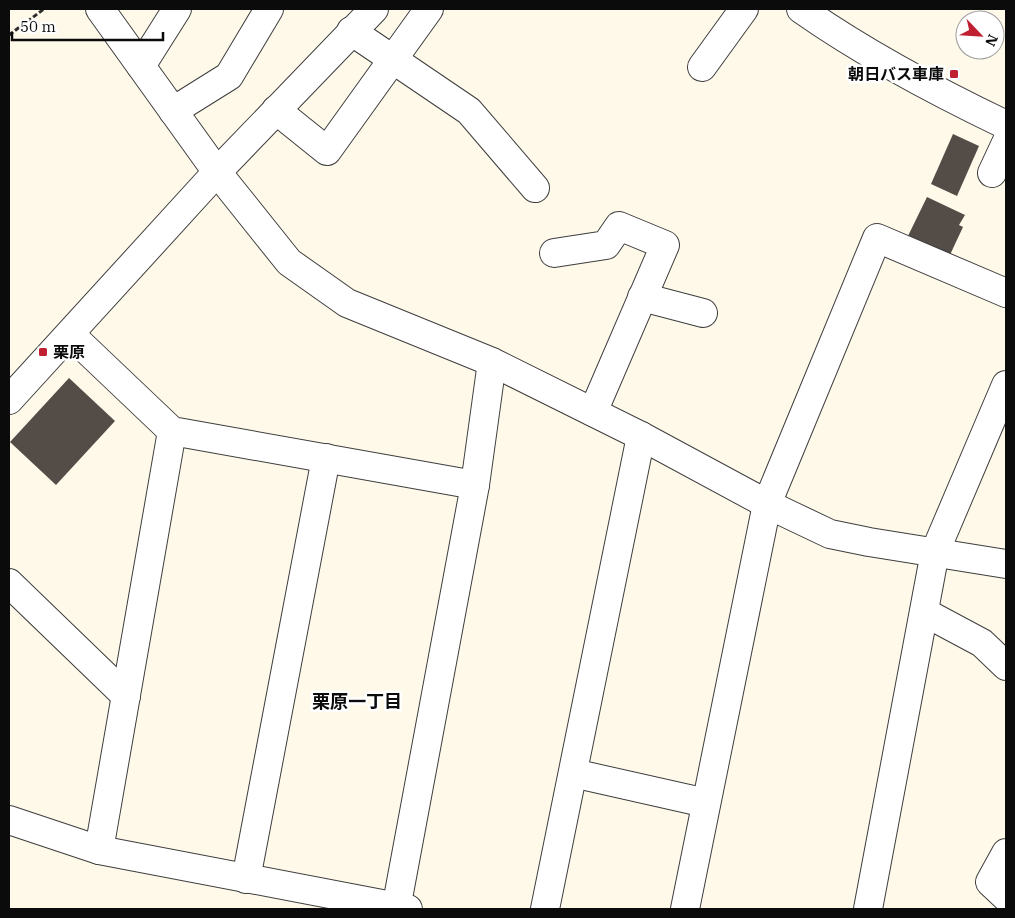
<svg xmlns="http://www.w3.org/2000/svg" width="1015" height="918" font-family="'IBM Plex Serif','Noto Sans JP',serif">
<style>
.building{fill:#544c47}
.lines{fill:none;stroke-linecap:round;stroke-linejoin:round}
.minor-casing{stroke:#3e3e3e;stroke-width:30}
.path{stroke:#2d2d2d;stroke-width:3;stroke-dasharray:5 2.5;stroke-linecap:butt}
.minor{stroke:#fff;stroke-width:28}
.poi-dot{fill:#bf2032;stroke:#fff;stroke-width:2}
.labels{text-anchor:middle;stroke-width:5;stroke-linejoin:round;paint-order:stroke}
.poi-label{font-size:16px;font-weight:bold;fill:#0b0b0b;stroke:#fff;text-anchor:end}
.neighbourhood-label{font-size:18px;font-weight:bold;fill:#0b0b0b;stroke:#fff}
</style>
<rect width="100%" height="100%" fill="#fff9ea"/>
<g class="building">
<path d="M953,134L979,146L957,196L931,184Z"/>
<path d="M927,197L965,215L959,225L963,227L949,257L907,238Z"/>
<path d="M69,378L115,421L56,485L10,442Z"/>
</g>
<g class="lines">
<g class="minor-casing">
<g id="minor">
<path d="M100,9L217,172L289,262L347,303L492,362L641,436L767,504L830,534L869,542L1006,564"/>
<path d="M801,9C865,54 935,91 1006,125"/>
<path d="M351,31L469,111L535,188"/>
<path d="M141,66L177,9"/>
<path d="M702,67L744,9"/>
<path d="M276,110L327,151L429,9"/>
<path d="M173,111L229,76L269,9"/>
<path d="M992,173L1006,143"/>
<path d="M554,253L606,245L619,226L665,245L593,412"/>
<path d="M642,297L703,313"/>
<path d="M70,334L172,431L475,485"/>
<path d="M9,400L217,172L374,9"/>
<path d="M9,583L126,696"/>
<path d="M924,612L982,643L1006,666"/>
<path d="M573,773L706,803"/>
<path d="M9,820L99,850L408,909"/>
<path d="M99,850L172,431"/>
<path d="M1006,853L990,882L1006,897"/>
<path d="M246,879L326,458"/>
<path d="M396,909L475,485L492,362"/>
<path d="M545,909L641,436"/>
<path d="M685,909L767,504L877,238L1006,293"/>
<path d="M868,909L935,552L1006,385"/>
</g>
</g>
<path class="path" d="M9,35L44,9"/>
<use href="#minor" class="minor"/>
</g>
<g class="poi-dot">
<rect x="949" y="69" width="10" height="10" rx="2.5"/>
<rect x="38" y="347" width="10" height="10" rx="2.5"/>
</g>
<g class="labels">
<g class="poi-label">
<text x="944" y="80">朝日バス車庫</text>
<text x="53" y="358" text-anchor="start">栗原</text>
</g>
<g class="neighbourhood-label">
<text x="357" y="708">栗原一丁目</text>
</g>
</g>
<rect width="1015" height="918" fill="none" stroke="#0b0b0b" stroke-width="20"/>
<g transform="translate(980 35) rotate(115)"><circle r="24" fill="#ffffff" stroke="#9d9d9d"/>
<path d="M0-4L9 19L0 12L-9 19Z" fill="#bf2032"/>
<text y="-8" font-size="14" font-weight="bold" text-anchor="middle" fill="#0b0b0b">N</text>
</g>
<path d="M12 32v8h151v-8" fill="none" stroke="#0b0b0b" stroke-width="2.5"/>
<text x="20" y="32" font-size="15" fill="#0b0b0b" stroke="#ffffff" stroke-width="4" paint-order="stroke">50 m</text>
</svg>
